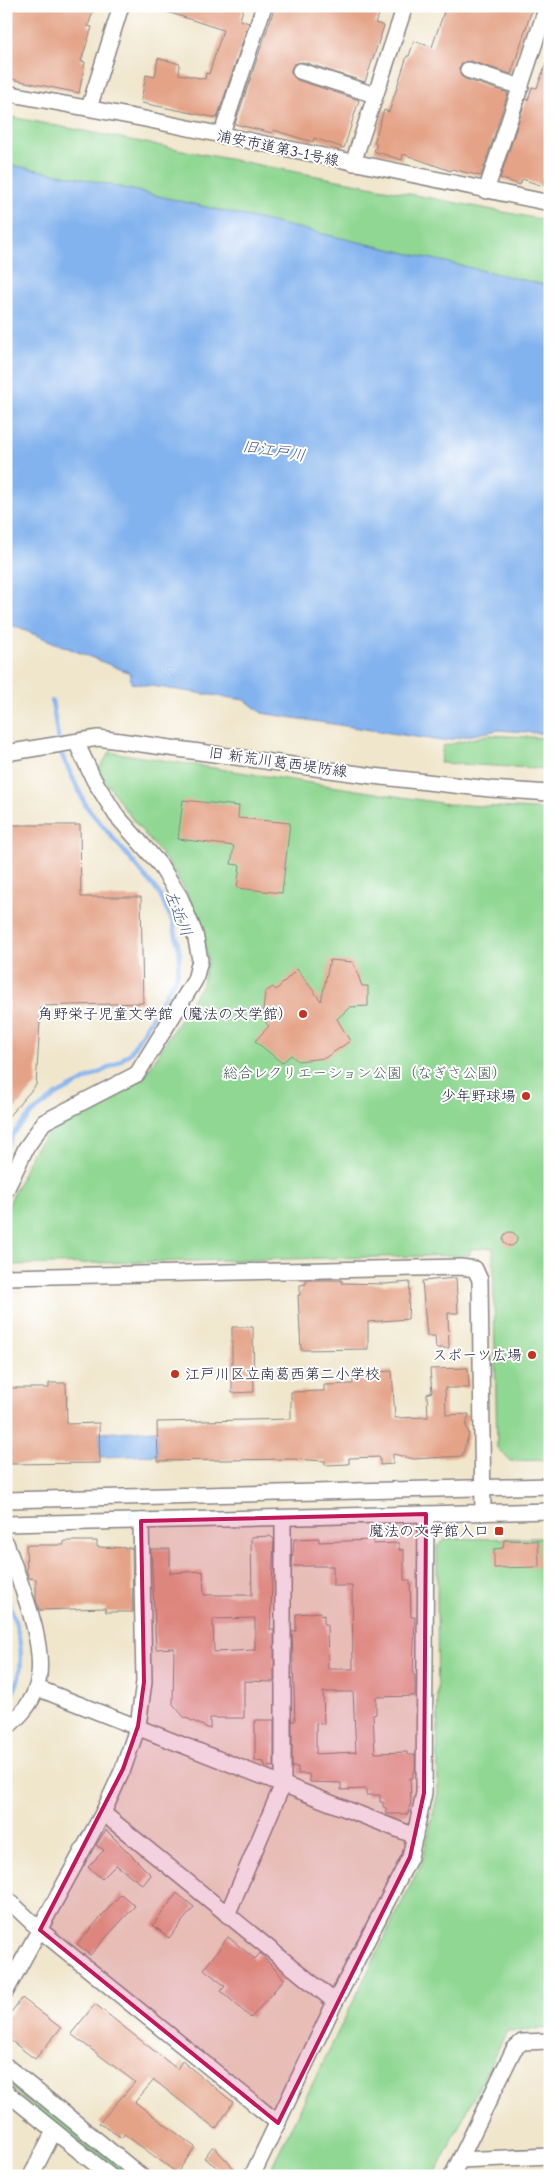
<svg xmlns="http://www.w3.org/2000/svg" width="556" height="2182" font-family="'Comic Neue','Klee One',sans-serif">
<style>
.green{fill:#8fd792;stroke:#587c66}
.water{fill:#83b3ee;stroke:#526a94}
.lines{fill:none;stroke-linecap:round;stroke-linejoin:round}
.stream{stroke:#83b3ee;stroke-width:4.5}
.building{fill:#e4a286;fill-rule:evenodd}
.minor-casing{stroke:#898484;stroke-width:18}
.minor{stroke:#fff;stroke-width:15}
.marked{fill:#c2185b;fill-opacity:0.2;stroke:#c2185b;stroke-width:4;stroke-linejoin:round}
.poi-dot{fill:#c8321e;stroke:#fff;stroke-width:2}
.labels{text-anchor:middle;stroke-width:4;stroke-linejoin:round;paint-order:stroke}
.street-label{font-size:15px;fill:#22223b;stroke:#fff}
.poi-label{font-size:15px;fill:#22223b;stroke:#fff;text-anchor:end}
.park-label{font-size:15px;fill:#486159;stroke:#fff}
.water-label{font-size:16px;font-style:italic;fill:#495c83;stroke:#fff}
</style>
<rect width="100%" height="100%" fill="#fff"/>
<filter id="ink" filterUnits="userSpaceOnUse"><feTurbulence type="fractalNoise" baseFrequency=".02" numOctaves="2"/><feDisplacementMap in="SourceGraphic" scale="10" xChannelSelector="R" yChannelSelector="G"/><feConvolveMatrix kernelMatrix="1 2 1 2 8 2 1 2 1" color-interpolation-filters="sRGB"/></filter>
<filter id="wash" filterUnits="userSpaceOnUse"><feTurbulence type="fractalNoise" baseFrequency=".0096" numOctaves="4" result="noise"/><feDisplacementMap in="SourceGraphic" scale="20" xChannelSelector="R" yChannelSelector="G"/><feGaussianBlur stdDeviation="1.12" result="paint"/><feColorMatrix in="noise" values="0 0 0 0 0 0 0 0 0 0 0 0 0 0 0 0 0 1.4 0 .05"/><feComposite in="paint" operator="in"/></filter>
<g filter="url(#wash)">
<rect width="100%" height="100%" fill="#f0e6cc"/>
<g class="green">
<path d="M6,116L550,221V291L6,178Z"/>
<path d="M488,735L550,738V769L440,763L443,746Z"/>
<path d="M110,752L447,804L550,810V1460L510,1461L497,1448L493,1248L470,1249V1255L6,1265V1211L32,1153L53,1127L143,1079L202,984L208,960L202,933L187,893L166,860L126,811L98,770Z"/>
<path d="M550,1538V2028L507,2031L434,2176H267L422,1862L438,1793L437,1546L445,1539Z"/>
<path d="M6,2074L132,2176H120L6,2084Z"/>
</g>
<g class="water">
<path d="M6,164L80,178L550,286V734L498,730L442,741L262,713L245,700L131,683L130,673L6,623Z"/>
<path d="M157,1430L158,1455L100,1457L99,1433Z"/>
</g>
<g class="lines">
<g class="stream">
<path d="M6,1148L12,1135L32,1113L58,1094L116,1064L130,1053L177,976L180,953L173,923L159,893L86,806L60,751L52,701"/>
<path d="M6,1595C20,1630 31,1672 6,1704"/>
</g>
</g>
<g id="blocks">
<g class="building">
<path d="M6,6H95L88,26L92,27L81,61L85,62L79,93L6,78Z"/>
<path d="M158,6H244L240,20L249,23L217,118L142,103L141,100L146,75L155,77L158,58L180,64L179,74L205,79L206,73L209,74L223,30L158,9Z"/>
<path d="M275,6H384L375,23L384,26L365,82L303,62L294,64L291,69V73L297,80L359,100L344,148L314,138L313,142L273,130L272,133L235,124Z"/>
<path d="M446,6H533L511,74L470,61L462,63L459,68L461,76L465,79L508,93L481,176L452,169L451,171L403,154L402,160L374,151L377,144L374,143L384,110L389,112L407,56H409L414,41L432,47Z"/>
<path d="M548,58L550,59V164L543,186L522,179L520,185L500,178L526,99L528,100L532,87L537,88Z"/>
<path d="M183,800L239,806L238,818L290,823L282,893L237,888L240,865L231,864L234,846L178,839Z"/>
<path d="M6,825H80L81,897H141L143,1003L41,1006L36,1085L6,1119Z"/>
<path d="M330,960L353,962L362,986H368V1006L350,1007L337,1019L350,1041L325,1058L298,1061L291,1055L282,1063L255,1041L269,1026L262,1019L265,992L273,987L276,990L297,969L321,1001Z"/>
<circle cx="510" cy="1239" r="7"/>
<path d="M456,1278L458,1313H448L449,1348H436L435,1336H427L422,1281Z"/>
<path d="M306,1280H342V1283L385,1284L410,1282L408,1319L368,1322V1349L301,1350L298,1295H300V1285L306,1284Z"/>
<path d="M232,1327H253L254,1392L232,1393Z"/>
<path d="M468,1368L469,1388H445L446,1415L469,1414L466,1426L469,1434L462,1456L414,1459L393,1454V1464L380,1465V1457L349,1458V1464L325,1465V1461L292,1459L158,1461L157,1422L291,1419V1392L324,1391V1385L353,1384V1374L392,1371L395,1418L428,1417L427,1394L432,1392L430,1369Z"/>
<path d="M49,1383H66L67,1424L99,1423L100,1463L6,1464V1388H49Z"/>
<path d="M270,1536L274,1539L270,1630H274V1682L244,1681V1718H210V1729L184,1717L173,1704L174,1648L156,1649L151,1549H170V1573L203,1571L204,1595H252L251,1537ZM255,1618V1650L214,1652L213,1619Z"/>
<path d="M319,1538V1542L373,1540V1544L399,1543V1550H404V1580H410L411,1617H415L413,1675H415V1696L376,1697V1714L373,1715L375,1753L407,1752V1755H415V1772H413V1778H410L411,1801L408,1814H386V1808L383,1807V1802H380V1795H366V1789L341,1790V1783L310,1782L309,1774H298V1767H292V1721H295L292,1631H296V1614L321,1612V1616L324,1615V1624H327L328,1669H353L352,1586H333V1566H292L294,1539ZM323,1692H353L356,1752L316,1754V1723L324,1724Z"/>
<path d="M504,1540L538,1541L539,1567L494,1568V1549L503,1548Z"/>
<path d="M64,1541H97V1547L132,1548L133,1612H106L105,1608L39,1610L36,1599V1579L29,1578L27,1572L26,1545H64Z"/>
<path d="M255,1720H274V1767L265,1766L264,1762L255,1761Z"/>
<path d="M106,1830L151,1875L143,1885L116,1865L102,1879L88,1867L104,1850L96,1845Z"/>
<path d="M177,1893L194,1907L169,1938L153,1925Z"/>
<path d="M121,1894L135,1906L90,1955L77,1944Z"/>
<path d="M228,1937L255,1959L260,1953L284,1979L251,2018L221,1991L225,1986L204,1969Z"/>
<path d="M22,1998L61,2028L35,2059L6,2037V2019Z"/>
<path d="M95,2004L177,2069L182,2061L233,2102L216,2129L154,2080L135,2102L195,2147L177,2173L124,2134L122,2138L99,2123L135,2082L71,2034Z"/>
<path d="M213,2146L241,2176H229L204,2158Z"/>
</g>
</g>
</g>
<g filter="url(#ink)">
<use href="#blocks" fill-opacity="0" stroke="#898484" stroke-width="1"/>
<g class="lines">
<g class="minor-casing">
<g id="minor">
<path d="M468,70L521,87"/>
<path d="M300,71L375,95"/>
<path d="M6,93L145,119L550,203"/>
<path d="M89,108L121,6"/>
<path d="M221,136L264,6"/>
<path d="M353,163L405,6"/>
<path d="M486,191L547,6"/>
<path d="M6,753L98,738L373,776L490,789L550,793"/>
<path d="M6,1190L26,1148L44,1122L137,1074L195,980L200,960L195,934L180,897L160,865L116,815L94,780L76,742"/>
<path d="M6,1277L461,1267L475,1269L480,1280L483,1513"/>
<path d="M6,1500L550,1486"/>
<path d="M6,1524L550,1511"/>
<path d="M6,1543C19,1581 50,1649 36,1689C31,1705 19,1717 6,1728"/>
<path d="M37,1688L415,1836"/>
<path d="M103,1813L335,2002"/>
<path d="M6,1898L40,1930L278,2123"/>
<path d="M227,1915L283,1784V1519"/>
<path d="M6,1991L103,1813L123,1769L138,1726L144,1682L141,1521"/>
<path d="M6,2066L141,2176"/>
<path d="M6,2092L110,2176"/>
<path d="M460,2160L550,2156"/>
<path d="M31,2176L54,2131"/>
<path d="M252,2176L335,2002L410,1857L424,1793L426,1514"/>
<path d="M452,2176L514,2049L522,2042L550,2041"/>
</g>
</g>
<use href="#minor" class="minor"/>
</g>
</g>
<path class="marked" d="M426,1514L424,1793L410,1857L278,2123L40,1930L123,1769L138,1726L144,1682L141,1521Z"/>
<g class="poi-dot">
<circle cx="303" cy="1014" r="5"/>
<circle cx="526" cy="1096" r="5"/>
<circle cx="532" cy="1355" r="5"/>
<circle cx="175" cy="1374" r="5"/>
<rect x="494" y="1526" width="10" height="10" rx="2.5"/>
</g>
<g class="labels">
<g class="street-label">
<text transform="translate(278 148) rotate(12)" y="5">浦安市道第3-1号線</text>
<text transform="translate(278 762) rotate(8)" y="5">旧 新荒川葛西堤防線</text>
</g>
<g class="poi-label">
<text x="293" y="1019">角野栄子児童文学館（魔法の文学館）</text>
<text x="516" y="1101">少年野球場</text>
<text x="522" y="1360">スポーツ広場</text>
<text x="185" y="1379" text-anchor="start">江戸川区立南葛西第二小学校</text>
<text x="489" y="1536">魔法の文学館入口</text>
</g>
<g class="park-label">
<text x="365" y="1078">総合レクリエーション公園（なぎさ公園）</text>
</g>
<g class="water-label">
<text transform="translate(274 450) rotate(9)" y="6">旧江戸川</text>
<text transform="translate(179 913) rotate(68)" y="6">左近川</text>
</g>
</g>
<rect width="556" height="2182" fill="none" stroke="#fff" stroke-width="25"/>
</svg>
